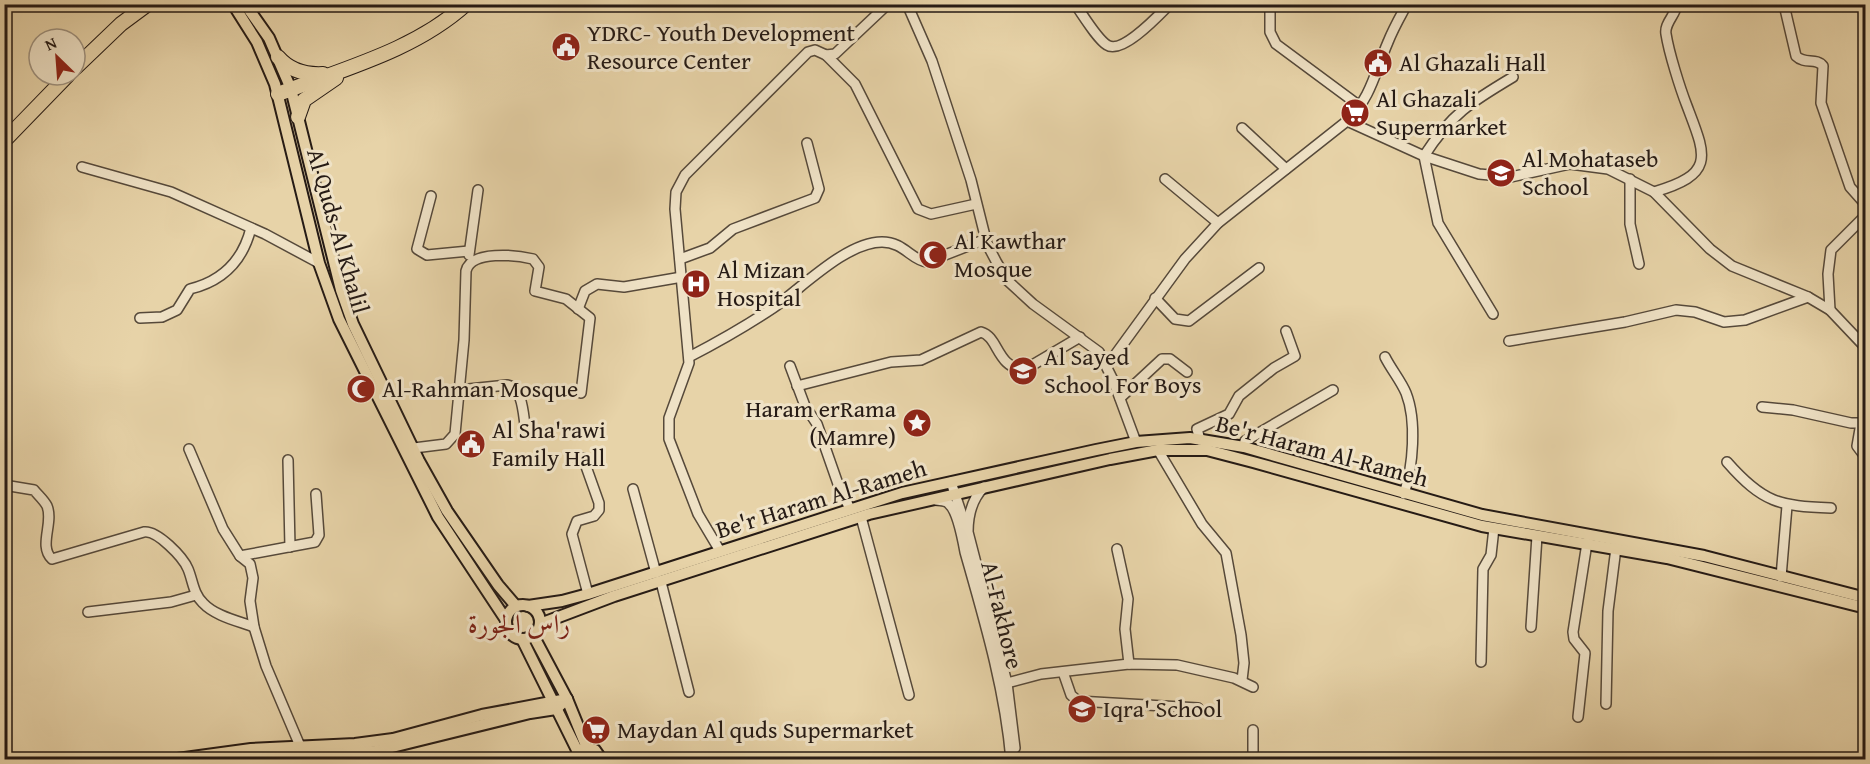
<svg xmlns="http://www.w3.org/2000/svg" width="1870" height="764" font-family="'Gentium Book Plus',Amiri,serif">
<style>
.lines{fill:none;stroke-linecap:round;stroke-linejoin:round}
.minor-casing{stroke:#56493a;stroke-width:12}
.major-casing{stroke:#261b15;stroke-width:14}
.highway-casing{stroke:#261b15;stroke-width:16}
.minor{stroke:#efe2c6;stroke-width:9}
.major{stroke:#e7d3a8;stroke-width:10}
.highway{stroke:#e7d3a8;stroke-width:14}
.labels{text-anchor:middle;stroke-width:6;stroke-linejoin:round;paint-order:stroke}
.poi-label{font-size:24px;fill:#261b15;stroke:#efe2c6;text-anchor:start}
.street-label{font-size:24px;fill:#261b15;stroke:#efe2c6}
.quarter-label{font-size:27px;fill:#7a1f14;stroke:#efe2c6}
</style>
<rect width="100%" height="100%" fill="#e7d3a8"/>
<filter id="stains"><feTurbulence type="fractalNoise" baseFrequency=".00333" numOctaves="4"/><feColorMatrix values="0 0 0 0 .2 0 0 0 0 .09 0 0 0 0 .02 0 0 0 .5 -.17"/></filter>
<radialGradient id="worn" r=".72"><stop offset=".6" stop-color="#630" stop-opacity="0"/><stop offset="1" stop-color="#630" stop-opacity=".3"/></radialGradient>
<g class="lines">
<g class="minor-casing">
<g id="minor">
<path d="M907,4L932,61L971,180L987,244L997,263L1008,281L1033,304L1099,352L1113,380L1136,442"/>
<path d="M1075,4C1083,15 1097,39 1107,45C1122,55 1159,15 1170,4"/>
<path d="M1270,4V32L1276,44L1361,107"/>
<path d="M1785,9L1796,56C1805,65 1816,57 1823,66L1821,103L1850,187L1866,205"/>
<path d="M826,55L855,84L918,209L931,214L976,204"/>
<path d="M1347,121C1371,98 1375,72 1388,42C1393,29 1400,17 1407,4"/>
<path d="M1242,128L1286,169"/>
<path d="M82,167L171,192L265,234L319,263"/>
<path d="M1165,179L1218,223"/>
<path d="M1630,179V224L1639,264"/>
<path d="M1654,192C1716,174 1706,156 1687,106C1680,88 1669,53 1666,34C1664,23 1676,15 1677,4"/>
<path d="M431,196L417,249L427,255L469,251"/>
<path d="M469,255L478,190"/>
<path d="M680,259L710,248L733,229L815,198L819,189L807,143"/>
<path d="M1155,298L1175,319L1189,321L1259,268"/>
<path d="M578,309L585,291L597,284L624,287L682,277"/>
<path d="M1830,310L1828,274L1831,250L1866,215"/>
<path d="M1493,314L1438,223L1424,156C1451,114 1471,102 1513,77"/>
<path d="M140,318L162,317L177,310L190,289C223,281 243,260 251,228"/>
<path d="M1509,341L1625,322L1676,310L1695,312L1724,322L1745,320L1808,297"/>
<path d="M689,357C718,342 746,326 773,308C802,288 846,242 882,242C904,242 911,260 927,262L986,239"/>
<path d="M1385,357C1391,369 1401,381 1406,393C1417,421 1413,467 1404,494"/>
<path d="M790,366L805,406L817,424L838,484L850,509"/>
<path d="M1107,366L1185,259L1218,223L1347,121L1424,156L1479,174L1511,177L1570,164L1608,169L1654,192L1710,249L1732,266L1808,297L1830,310L1866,348"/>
<path d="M797,386L891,362L921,360L981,332C999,337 996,367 1024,370L1080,337"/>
<path d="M459,390L507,385C524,388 523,417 526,431"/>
<path d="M1120,398L1162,359H1170L1187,372"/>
<path d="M1762,407L1793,410L1851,423H1866"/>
<path d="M1861,423L1857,446L1866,458"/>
<path d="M1200,440L1197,429L1229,414L1239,396L1274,368L1295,356L1286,331"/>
<path d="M1244,447L1245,441L1333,390"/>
<path d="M414,448L446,444L455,434L464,340L466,271C471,250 516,255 533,259L539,267L535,291L566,299L590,318L581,393"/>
<path d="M189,449L223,529L240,556L250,564L253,578L250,601L254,627L266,666L300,746"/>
<path d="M1158,450L1202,524L1226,553L1241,635L1244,663L1242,680"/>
<path d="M583,458L599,503V510L594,516L577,521L572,534L588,594"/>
<path d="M288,460L290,547"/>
<path d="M1727,462C1763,503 1779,506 1831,508"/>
<path d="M951,482L966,527"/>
<path d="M4,485L34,490C38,495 44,500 47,506C54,523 38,546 52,559L144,532C157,530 183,557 188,569C193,581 193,593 203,603C215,616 238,621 254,627"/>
<path d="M984,487C972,499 968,515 968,532L1007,683L1015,748"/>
<path d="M633,489L656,573"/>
<path d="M936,500C941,501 946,500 949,504C957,511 963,541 965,552C984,619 1005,689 1011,760"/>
<path d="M861,517L909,695"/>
<path d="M1117,549L1128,599L1125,629L1129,664"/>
<path d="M720,551L698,514L669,439V418L689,363L675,209L676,192L685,175L808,52L815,50L826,55L835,54L888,4"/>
<path d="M240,556L315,542L319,535L316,494"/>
<path d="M1781,577L1787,506"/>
<path d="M661,582L689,692"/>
<path d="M88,612L171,602L196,595"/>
<path d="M1531,627L1537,536"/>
<path d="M1481,662L1483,569L1491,555L1494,528"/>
<path d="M1063,672L1071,695L1078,701L1198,708"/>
<path d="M1007,683L1041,674L1129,664L1177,665L1234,678L1253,687"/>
<path d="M1606,704L1608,611L1616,548"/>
<path d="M1578,717L1585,653L1574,639L1573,632L1587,543"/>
<path d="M787,758V760"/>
<path d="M1253,760V730"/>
</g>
</g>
<g class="major-casing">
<g id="major">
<path d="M233,4L257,42L275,84L319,263L339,319L438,517L506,620"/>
<path d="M245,4L269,38L291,89L341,290L353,324L419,461L447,511L498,585L516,606"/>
<circle cx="523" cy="622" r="17"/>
<path d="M528,606L562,601L588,594L902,493L1096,450L1136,442L1190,438L1244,447L1482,515L1704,556L1866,598"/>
<path d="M540,624L614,596L869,514L1110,459L1158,450H1207L1253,462L1482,526L1667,558L1866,608"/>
<path d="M533,635L567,699L587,748"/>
<path d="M522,639L578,752"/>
<path d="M170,760L251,749L355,744L393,739L482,715L567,699"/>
<path d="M232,760L376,751L530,713L556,709L567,699"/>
<path d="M574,760C577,749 586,746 595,750L602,760"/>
</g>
</g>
<g class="highway-casing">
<g id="highway">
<path d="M278,57C290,71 305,75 323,74"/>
<path d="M75,68L121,24L148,4"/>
<path d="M278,94C342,69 414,51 466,4"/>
<path d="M298,117L304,100L336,78"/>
<path d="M4,141L68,75"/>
</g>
</g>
<use href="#minor" class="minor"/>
<use href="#major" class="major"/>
<use href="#highway" class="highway"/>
</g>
<defs>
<g id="civic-disc" transform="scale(1.5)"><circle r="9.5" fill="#8f2418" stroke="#efe2c6"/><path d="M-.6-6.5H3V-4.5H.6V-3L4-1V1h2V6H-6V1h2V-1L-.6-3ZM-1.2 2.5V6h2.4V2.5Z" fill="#fff"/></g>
<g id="supermarket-disc" transform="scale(1.5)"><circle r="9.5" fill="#8f2418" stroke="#efe2c6"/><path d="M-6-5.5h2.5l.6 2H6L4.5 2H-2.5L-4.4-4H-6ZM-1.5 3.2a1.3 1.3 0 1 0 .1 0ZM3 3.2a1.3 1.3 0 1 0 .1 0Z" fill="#fff"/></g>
<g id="school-disc" transform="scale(1.5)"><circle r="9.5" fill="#8f2418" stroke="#efe2c6"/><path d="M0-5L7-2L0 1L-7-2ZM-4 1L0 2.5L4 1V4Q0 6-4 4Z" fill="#fff"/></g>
<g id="mosque-disc" transform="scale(1.5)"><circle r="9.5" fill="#8f2418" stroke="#efe2c6"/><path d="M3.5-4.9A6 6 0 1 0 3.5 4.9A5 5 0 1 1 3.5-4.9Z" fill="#fff"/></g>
<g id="hospital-disc" transform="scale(1.5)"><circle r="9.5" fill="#8f2418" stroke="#efe2c6"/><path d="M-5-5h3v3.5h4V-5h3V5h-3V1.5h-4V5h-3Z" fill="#fff"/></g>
<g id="sight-disc" transform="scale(1.5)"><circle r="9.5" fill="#8f2418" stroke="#efe2c6"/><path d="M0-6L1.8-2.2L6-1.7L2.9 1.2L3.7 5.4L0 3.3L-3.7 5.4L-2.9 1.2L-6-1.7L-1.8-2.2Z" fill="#fff"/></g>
</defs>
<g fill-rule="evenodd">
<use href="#civic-disc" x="566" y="47"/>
<use href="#civic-disc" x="1378" y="63"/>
<use href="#supermarket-disc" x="1355" y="113"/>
<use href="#school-disc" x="1501" y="173"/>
<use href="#mosque-disc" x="933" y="255"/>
<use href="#hospital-disc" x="696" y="284"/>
<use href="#school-disc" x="1023" y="371"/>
<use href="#mosque-disc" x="361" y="389"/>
<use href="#sight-disc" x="917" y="423"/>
<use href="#civic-disc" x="471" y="444"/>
<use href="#school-disc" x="1082" y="709"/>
<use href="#supermarket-disc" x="596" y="730"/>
</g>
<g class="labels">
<g class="poi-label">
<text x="587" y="41">YDRC- Youth Development<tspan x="587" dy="28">Resource Center</tspan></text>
<text x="1399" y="71">Al Ghazali Hall</text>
<text x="1376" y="107">Al Ghazali<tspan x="1376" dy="28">Supermarket</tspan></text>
<text x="1522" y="167">Al Mohataseb<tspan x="1522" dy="28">School</tspan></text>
<text x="954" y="249">Al Kawthar<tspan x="954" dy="28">Mosque</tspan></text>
<text x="717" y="278">Al Mizan<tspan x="717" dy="28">Hospital</tspan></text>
<text x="1044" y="365">Al Sayed<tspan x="1044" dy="28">School For Boys</tspan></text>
<text x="382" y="397">Al-Rahman Mosque</text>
<text x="896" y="417" text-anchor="end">Haram erRama<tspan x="896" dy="28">(Mamre)</tspan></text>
<text x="492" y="438">Al Sha'rawi<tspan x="492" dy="28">Family Hall</tspan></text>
<text x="1103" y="717">Iqra' School</text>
<text x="617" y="738">Maydan Al quds Supermarket</text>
</g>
<g class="street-label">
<text transform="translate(338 231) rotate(74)" y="8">Al Quds-Al Khalil</text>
<text transform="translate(1322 451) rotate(15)" y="8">Be'r Haram Al-Rameh</text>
<text transform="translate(821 499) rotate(-17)" y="8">Be'r Haram Al-Rameh</text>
<text transform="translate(1002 615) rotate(76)" y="8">Al-Fakhore</text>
</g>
<g class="quarter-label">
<text x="519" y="633">راس الجورة</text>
</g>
</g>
<rect width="1870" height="764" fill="none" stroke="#e7d3a8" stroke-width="24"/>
<rect x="6" y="6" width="1858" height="752" fill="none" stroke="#261b15" stroke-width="3"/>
<rect x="12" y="12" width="1846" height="740" fill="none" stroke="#261b15" stroke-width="1.5"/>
<g transform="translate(57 57) rotate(335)"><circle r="28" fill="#efe2c6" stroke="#9f927f" stroke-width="1.5"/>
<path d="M0-4.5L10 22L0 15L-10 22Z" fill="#8f2418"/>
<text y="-9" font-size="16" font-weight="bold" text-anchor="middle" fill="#261b15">N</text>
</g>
<rect width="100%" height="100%" filter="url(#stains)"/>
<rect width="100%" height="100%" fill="url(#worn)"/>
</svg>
